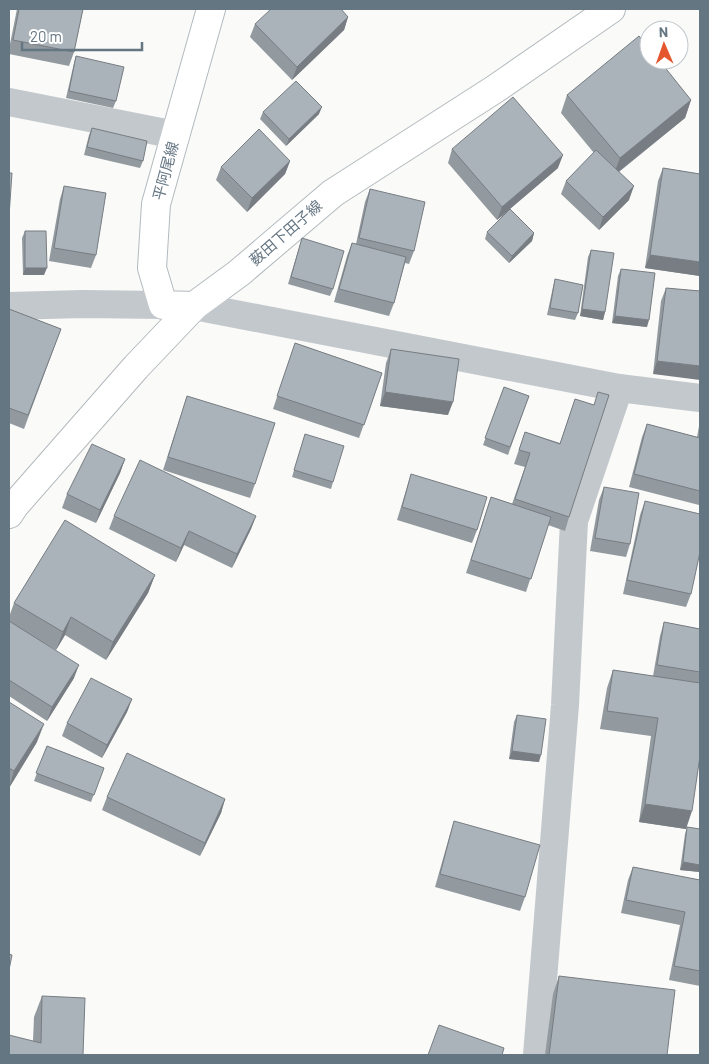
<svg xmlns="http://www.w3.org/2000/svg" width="709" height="1064" font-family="Barlow,'Noto Sans JP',sans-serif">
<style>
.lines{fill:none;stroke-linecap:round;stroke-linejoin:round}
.secondary-casing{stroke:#b3babf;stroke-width:30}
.street{stroke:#c3c8cc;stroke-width:28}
.secondary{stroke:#fff;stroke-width:28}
.wall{fill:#929a9f}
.shaded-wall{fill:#777d82}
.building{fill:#aab3b9;stroke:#777d82}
.labels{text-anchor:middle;stroke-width:5;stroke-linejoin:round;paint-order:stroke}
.street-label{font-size:15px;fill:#657683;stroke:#fff}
</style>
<rect width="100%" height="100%" fill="#fafaf8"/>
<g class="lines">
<g class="secondary-casing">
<g id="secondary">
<path d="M194,306L163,305L152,268L156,204L211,9"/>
<path d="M9,514L15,505L136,367L194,306L239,273L333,193L495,89L611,9"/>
</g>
</g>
<g class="street">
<path d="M9,102L176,135"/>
<path d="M9,306L83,304L163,305"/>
<path d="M194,306L619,388L700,398"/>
<path d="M537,1055L565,705L574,521L619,388"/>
</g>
<use href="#secondary" class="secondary"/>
</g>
<g class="wall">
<path d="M17,9H83L74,52L69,66L9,54V49Z"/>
<path d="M348,17L344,30L292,80L250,37L255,24Z"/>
<path d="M76,56L116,101L113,108L66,98L74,63Z"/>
<path d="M567,95L691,100L685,118L619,172L629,200L599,230L561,194L566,181L594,153L561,113Z"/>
<path d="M263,112L319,114L286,146L260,119Z"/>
<path d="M92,128L143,161L140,168L84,155L89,135Z"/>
<path d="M452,149L558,168L510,209L534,233L532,241L509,263L485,239L487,232L506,213L497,220L448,163Z"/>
<path d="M290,161L285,174L247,212L216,180L221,167Z"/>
<path d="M663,168L700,174V276L645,268L658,181Z"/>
<path d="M64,186L96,255L91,268L49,261L60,199Z"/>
<path d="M370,189L414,251L409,264L405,263L394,303L389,316L334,302L347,256L352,243L356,244L365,202Z"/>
<path d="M25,231L44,275H23L22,238Z"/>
<path d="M302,238L333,289L330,296L288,284Z"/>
<path d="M591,250L605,312L603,320L580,316L588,257Z"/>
<path d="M621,269L647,327L612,323L618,276Z"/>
<path d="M555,279L578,313L575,320L547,315L553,287Z"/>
<path d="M666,288L700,291L653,374L661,301Z"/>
<path d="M9,309L61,329L24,429L9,423Z"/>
<path d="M295,343L382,373L359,438L273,409Z"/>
<path d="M391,349L448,415L380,406L386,363Z"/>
<path d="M504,387L529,396L508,455L483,445Z"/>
<path d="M598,392L569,517L565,531L548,525L526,592L466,573L491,497L512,504L525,467L514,464L525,432L560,443L575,399L594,405Z"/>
<path d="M187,396L255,484L250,498L163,470Z"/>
<path d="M700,421V501L699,505L629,487L642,437L647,424L697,437Z"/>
<path d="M305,434L333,482L331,489L292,477Z"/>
<path d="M125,459L120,473L96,523L62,508L67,494Z"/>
<path d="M411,474L477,530L472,543L397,520Z"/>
<path d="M604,487L630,544L626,557L590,551L599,500Z"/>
<path d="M645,501L691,594L686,607L623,594L640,515Z"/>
<path d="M114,516H256L251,529L232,568L184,545L176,562L109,529Z"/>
<path d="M155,575L148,593L106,660L65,635L56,650L32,636L74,678L47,721L9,696V617L14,603Z"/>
<path d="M664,622L700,629V756L686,829L639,822L651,736L600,729L607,688L613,670L653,676L660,636Z"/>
<path d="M132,699L127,712L102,758L62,736L67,723Z"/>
<path d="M9,702L37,742L9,788Z"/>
<path d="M517,715L539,762L509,759L514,722Z"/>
<path d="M47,746L104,768L91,802L34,781Z"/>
<path d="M107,797L225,799L221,813L200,856L102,810Z"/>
<path d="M454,821L525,897L520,911L435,887L450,834Z"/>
<path d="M687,827L700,829V872L680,870L685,834Z"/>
<path d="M633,867L700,880V986L669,980L680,925L621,913L628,880Z"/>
<path d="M559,976L667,1055H545L553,994Z"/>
<path d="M42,996L83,1055L33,1041L34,1017Z"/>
</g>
<g class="shaded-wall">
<path d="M348,17L344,30L292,80L297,67Z"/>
<path d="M691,100L685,118L613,176L620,158Z"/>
<path d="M322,107L319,114L286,146L289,139Z"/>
<path d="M563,155L558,168L497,220L502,207Z"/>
<path d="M290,161L285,174L247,212L252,198Z"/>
<path d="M634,186L629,200L599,230L603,217Z"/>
<path d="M534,233L532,241L509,263L512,256Z"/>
<path d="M650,255L700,262V276L645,268Z"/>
<path d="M25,268H47L44,275H23Z"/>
<path d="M582,309L605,312L603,320L580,316Z"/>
<path d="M615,316L649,320L647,327L612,323Z"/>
<path d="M657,361L700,366V380L653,374Z"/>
<path d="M385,392L453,402L448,415L380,406Z"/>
<path d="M125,459L120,473L96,523L100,510Z"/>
<path d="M256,516L251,529L232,568L237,554Z"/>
<path d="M189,531L184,545L176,562L181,548Z"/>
<path d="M155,575L148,593L106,660L113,642Z"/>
<path d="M71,617L65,635L56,650L63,632Z"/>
<path d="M79,665L74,678L47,721L52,707Z"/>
<path d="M132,699L127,712L102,758L107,745Z"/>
<path d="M44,724L37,742L9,788L14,771Z"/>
<path d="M512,751L541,755L539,762L509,759Z"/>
<path d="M225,799L221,813L200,856L205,843Z"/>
<path d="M645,804L692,811L686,829L639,822Z"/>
<path d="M683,862L700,865V872L680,870Z"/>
</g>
<g class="building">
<path d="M19,9H83L74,52L13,40Z"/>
<path d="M271,9H341L348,17L297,67L255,24Z"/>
<path d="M639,36L649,48V60H659L691,100L620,158L567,95Z"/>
<path d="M76,56L124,67L116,101L69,91Z"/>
<path d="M296,81L322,107L289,139L263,112Z"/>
<path d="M513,97L563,155L502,207L452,149Z"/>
<path d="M92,128L147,141L143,161L87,147Z"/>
<path d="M259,129L290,161L252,198L221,167Z"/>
<path d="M596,150L634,186L603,217L566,181Z"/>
<path d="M663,168L700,174V262L650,255Z"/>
<path d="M9,173H12L9,216Z"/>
<path d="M64,186L106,193L96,255L54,248Z"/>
<path d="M370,189L425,202L414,251L359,238Z"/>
<path d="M510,209L534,233L512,256L487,232Z"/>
<path d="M25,231H46L47,268H25Z"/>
<path d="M302,238L344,251L333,289L291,277Z"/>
<path d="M352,243L406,257L394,303L339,289Z"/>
<path d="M591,250L614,253L605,312L582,309Z"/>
<path d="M621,269L655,273L649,320L615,316Z"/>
<path d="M555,279L583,285L578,313L550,308Z"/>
<path d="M666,288L700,291V366L657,361Z"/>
<path d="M9,309L61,329L28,415L9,408Z"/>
<path d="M295,343L382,373L364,425L277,396Z"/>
<path d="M391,349L459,359L453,402L385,392Z"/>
<path d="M504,387L529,396L510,447L485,438Z"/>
<path d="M598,392L609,395L569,517L515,499L530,453L519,450L525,432L560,444L575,399L594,405Z"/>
<path d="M187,396L275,423L255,484L168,457Z"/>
<path d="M647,424L700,438V491L634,474Z"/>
<path d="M305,434L344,446L333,482L294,470Z"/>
<path d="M92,444L125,459L100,510L67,494Z"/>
<path d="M140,460L256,516L237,554L189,531L181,548L114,516Z"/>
<path d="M411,474L487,497L477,530L402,507Z"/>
<path d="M604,487L639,493L630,544L595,538Z"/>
<path d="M491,497L551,517L531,579L471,560Z"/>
<path d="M645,501L700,514V552L691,594L627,580Z"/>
<path d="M65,520L155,575L113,642L71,617L63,632L14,603Z"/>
<path d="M9,621L79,665L52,707L9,680Z"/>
<path d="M664,622L700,629V672L657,665Z"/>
<path d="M613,670L700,683V756L692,811L645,804L658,718L607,711Z"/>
<path d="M91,678L132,699L107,745L67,723Z"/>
<path d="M9,702L44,724L14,771L9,768Z"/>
<path d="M517,715L546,719L541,755L512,751Z"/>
<path d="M47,746L104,768L94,795L36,773Z"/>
<path d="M127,753L225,799L205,843L107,797Z"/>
<path d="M454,821L540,845L525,897L440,874Z"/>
<path d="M687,827L700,829V865L683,862Z"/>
<path d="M633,867L700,880V971L674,966L685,912L626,900Z"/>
<path d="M9,954L12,955L9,970Z"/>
<path d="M559,976L675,990L667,1055H549Z"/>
<path d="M42,996L85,998L83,1055H9V1035L41,1043Z"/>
<path d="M439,1025L504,1048L502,1055H428Z"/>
</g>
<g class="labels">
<g class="street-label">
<text transform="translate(166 171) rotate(-75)" y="5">平阿尾線</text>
<text transform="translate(286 233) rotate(-41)" y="5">薮田下田子線</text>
</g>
</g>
<rect width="709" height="1064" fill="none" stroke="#657683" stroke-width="20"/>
<g transform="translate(664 45) rotate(358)"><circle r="24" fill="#ffffff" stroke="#c1c8cd"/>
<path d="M0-4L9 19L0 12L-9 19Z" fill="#e4572e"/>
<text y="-8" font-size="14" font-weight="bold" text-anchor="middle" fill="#657683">N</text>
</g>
<path d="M22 42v8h120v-8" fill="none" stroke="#657683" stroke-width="2.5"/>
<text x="30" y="42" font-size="15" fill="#657683" stroke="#ffffff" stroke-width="4" paint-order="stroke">20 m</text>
</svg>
